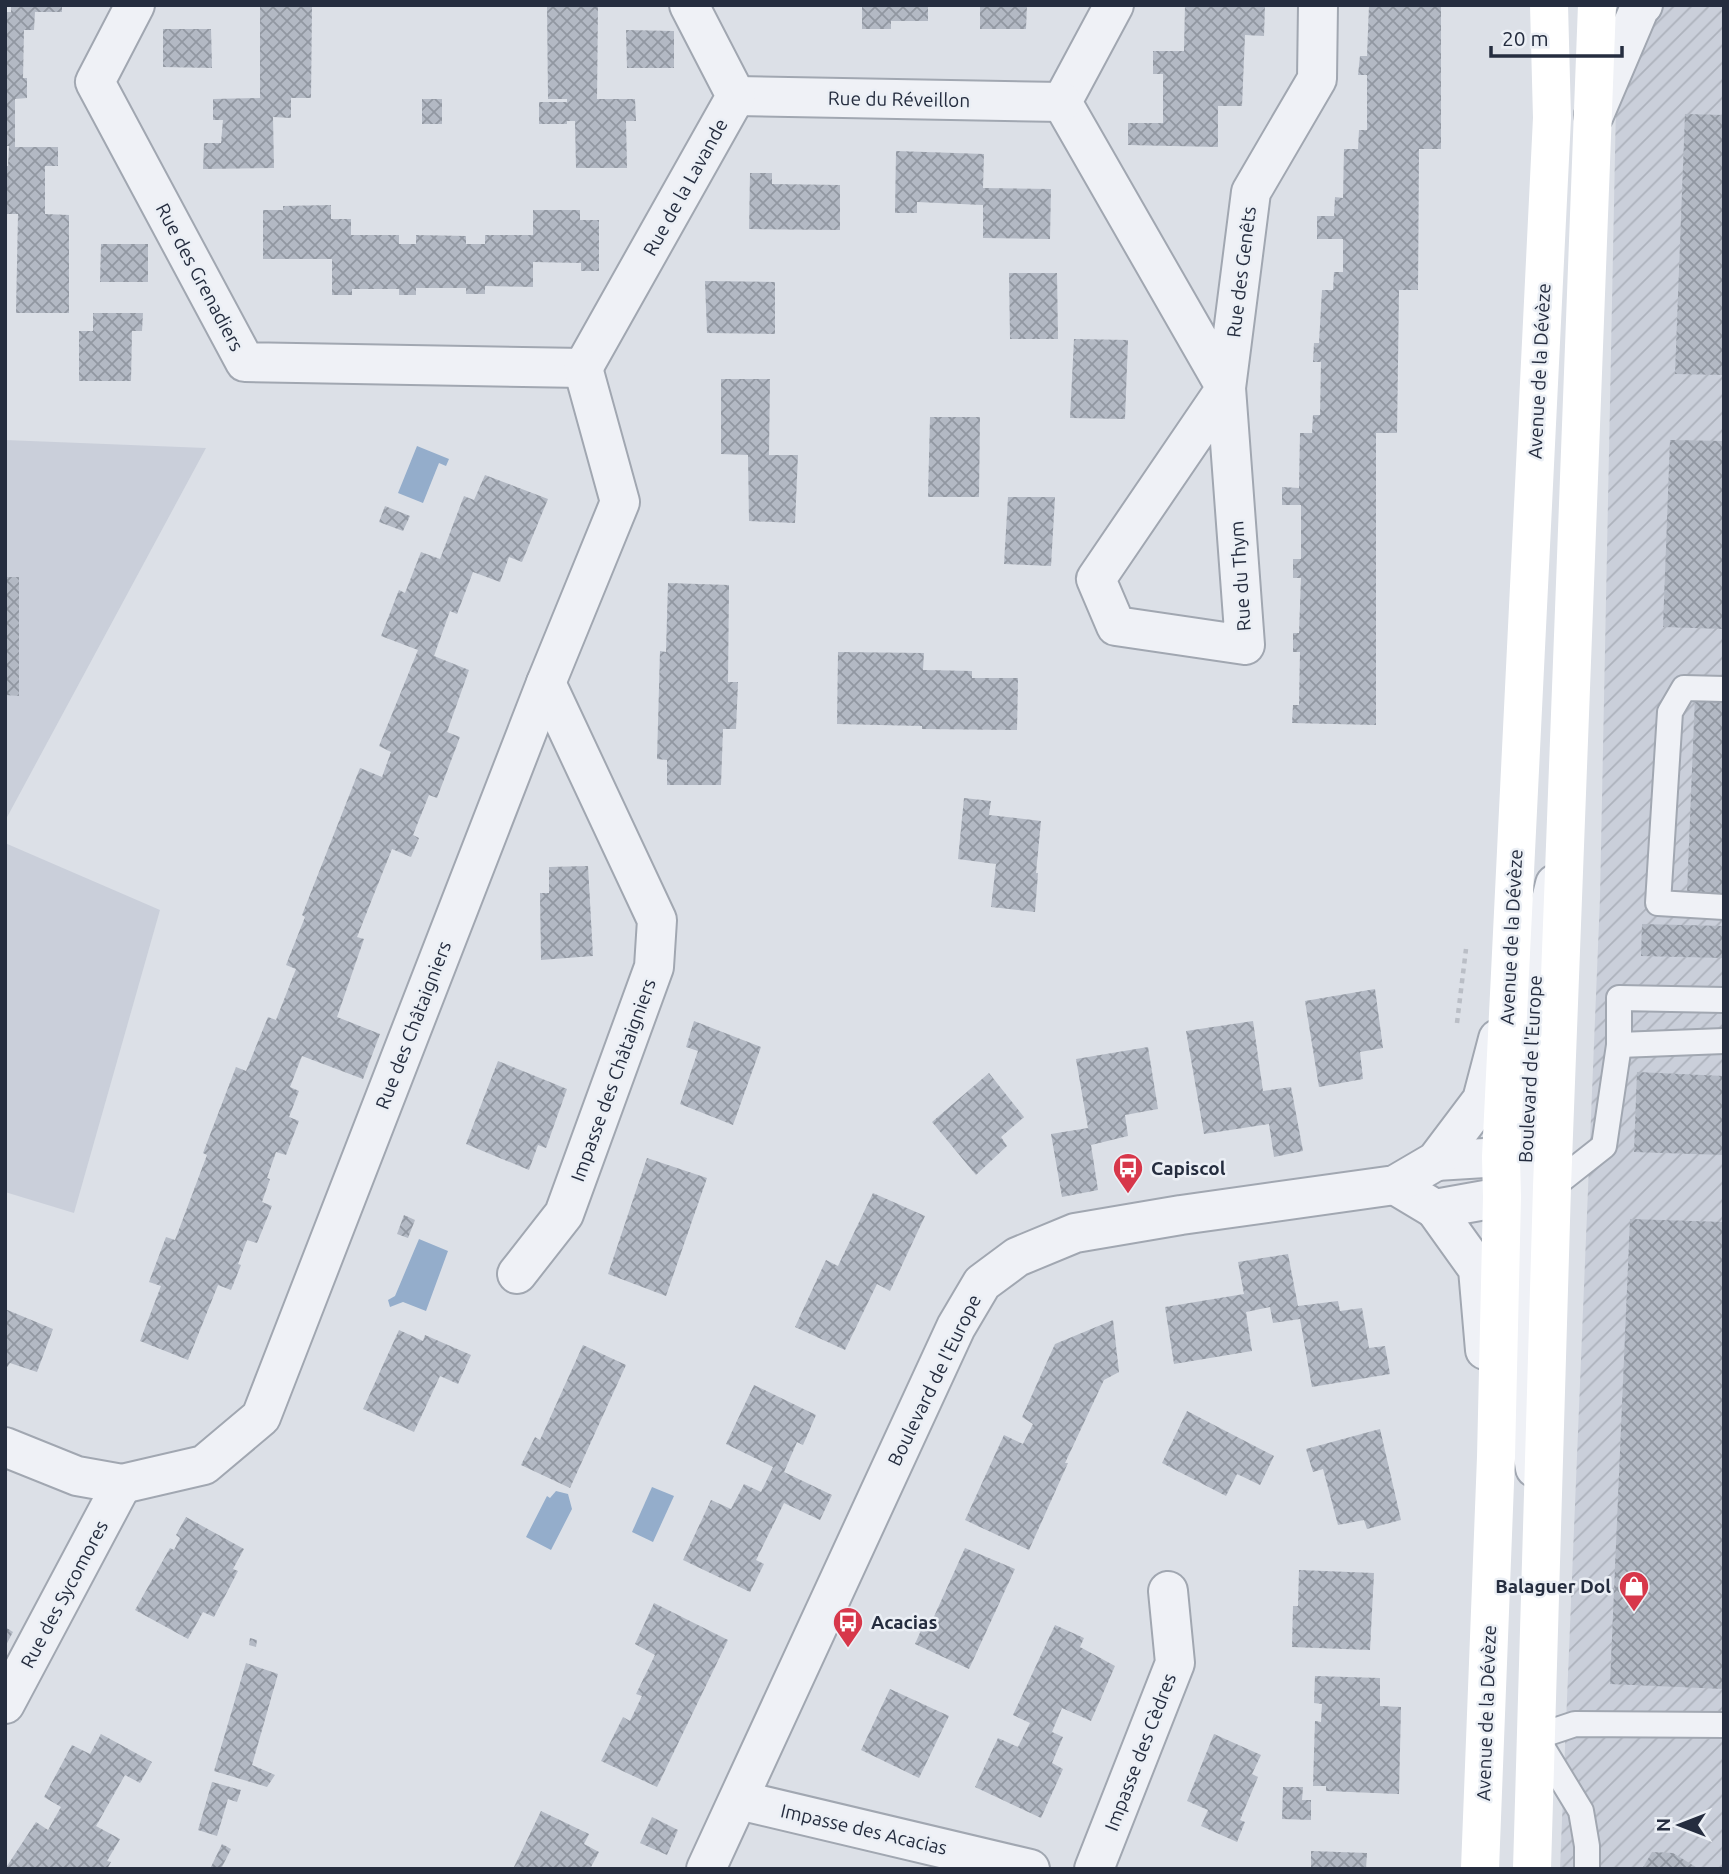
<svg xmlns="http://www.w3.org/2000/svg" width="1729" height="1874" font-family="Ubuntu,sans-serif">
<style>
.built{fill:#cacfda}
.industrial{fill:url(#industrial-furrows)}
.water{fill:#94adcb}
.building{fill:url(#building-cross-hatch)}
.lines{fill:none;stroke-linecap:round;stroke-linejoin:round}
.lane-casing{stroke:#a1a7b1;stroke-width:28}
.street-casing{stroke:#a1a7b1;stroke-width:42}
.path{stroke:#babec6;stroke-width:4.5;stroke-dasharray:5 5;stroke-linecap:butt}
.lane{stroke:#eff1f6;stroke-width:24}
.street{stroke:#eff1f6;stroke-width:38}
.secondary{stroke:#fff;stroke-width:38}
.labels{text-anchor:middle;stroke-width:5;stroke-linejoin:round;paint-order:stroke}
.street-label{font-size:19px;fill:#252d3f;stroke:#ebeff5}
.poi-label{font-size:19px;font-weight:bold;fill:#252d3f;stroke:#ebeff5;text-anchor:start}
</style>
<defs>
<pattern id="industrial-furrows" width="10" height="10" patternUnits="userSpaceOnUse" patternTransform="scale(1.75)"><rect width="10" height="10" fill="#cacfda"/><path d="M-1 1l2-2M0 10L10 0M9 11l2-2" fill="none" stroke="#adb2bc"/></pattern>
<pattern id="building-cross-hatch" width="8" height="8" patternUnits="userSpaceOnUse" patternTransform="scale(1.75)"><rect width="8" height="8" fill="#b3b9c4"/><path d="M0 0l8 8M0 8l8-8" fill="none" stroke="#9197a1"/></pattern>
</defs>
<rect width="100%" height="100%" fill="#dce0e7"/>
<g class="built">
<path d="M5,440L206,448L5,821Z"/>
<path d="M5,843L160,910L74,1213L5,1192Z"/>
</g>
<path class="industrial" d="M1618,5H1724V1869H1560L1600,898Z"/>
<g class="water">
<path d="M417,446L449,459L446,466L439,463L423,503L398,493Z"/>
<path d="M419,1239L448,1251L426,1311L403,1302L390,1307L388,1300L395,1296Z"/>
<path d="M652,1487L674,1496L653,1542L632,1532Z"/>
<path d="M556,1491L568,1494L572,1509L551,1550L526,1537L547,1496L550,1498Z"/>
</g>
<g class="building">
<path d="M11,5H62V12H35L34,30H24L23,78H27V98L15,99V147H58V166H45V214L69,215V313H16L18,214H5V166H8L9,146H5V12H11Z"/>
<path d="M260,5H312L311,98H291V118L273,117L274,168L203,169L204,143H221L223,120H213V99L260,98Z"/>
<path d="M547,5H598L597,99H635L636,121H626L627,168H576L575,121H567V124H539V102H567V99H548Z"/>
<path d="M862,5H928V21H891V29H862Z"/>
<path d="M980,5H1027L1026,29H980Z"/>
<path d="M1185,5H1265L1264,36L1245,35L1242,106H1218V147L1128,145V123H1163V74H1153V51H1184Z"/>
<path d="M1369,5H1441V149H1419L1418,290H1399L1397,433H1376V725L1292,723L1293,705H1299L1300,652H1293V633H1299L1301,578H1293V559H1301V505H1282V487L1299,488L1300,433H1312L1313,415H1320L1321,362H1313L1314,343H1319L1322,290H1333L1334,272H1343V239H1317V216H1334L1335,197L1343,198L1344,149H1358L1359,130H1367V75H1358L1360,56H1367Z"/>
<path d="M163,29H211L212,68L163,67Z"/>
<path d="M626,30L674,31V68H627Z"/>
<rect x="422" y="99" width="20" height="25"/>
<path d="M1685,114L1724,115V375L1675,374Z"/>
<path d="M896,151L984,154L983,188L1051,189L1050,239L983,238V205L917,202V213H895Z"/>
<path d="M750,173H772V184L840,185V230L749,229Z"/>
<path d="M331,205V219H351V235H399V244H416V235L466,236V244H485V235H533V210H580V220H599V271H581V263L533,262V287L485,286V294H466V288H416V295H399V289H352V295H332V259H263V210H283V206Z"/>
<path d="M101,244H148V282H100Z"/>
<path d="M1009,273H1057L1058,339H1010Z"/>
<path d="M705,281L775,282V334L707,333Z"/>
<path d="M93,313H143L142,331H132L131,381H79V331H93Z"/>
<path d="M1074,339L1128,340L1125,419L1070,418Z"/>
<path d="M721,379H770L769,455H798L795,523L749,521L748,455L721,454Z"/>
<path d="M930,417H980L979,497H928Z"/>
<path d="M1670,440L1724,441V629L1663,627Z"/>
<path d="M485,475L548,499L522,562L509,557L500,582L473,572L457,614L450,611L434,656L469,670L447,732L460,737L437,798L429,795L413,835L419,838L411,857L392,849L357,937L364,939L337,1017L380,1034L363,1079L302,1056L290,1087L299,1091L289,1117L299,1121L286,1155L276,1152L267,1178L270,1179L262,1202L272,1206L257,1243L247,1240L238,1264L241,1265L231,1290L218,1285L188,1360L140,1341L161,1286L149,1282L166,1237L175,1240L207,1155L203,1153L236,1067L246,1071L268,1017L276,1020L296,969L286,965L305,917L302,915L360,768L382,777L391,752L379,746L418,650L381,636L399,590L405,593L421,552L440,559L464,496L474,500Z"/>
<path d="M1008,497H1055L1051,566L1004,564Z"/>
<path d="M385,506L410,516L403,531L379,522Z"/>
<path d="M5,577H19V696L5,695Z"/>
<path d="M668,583L729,585L728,682H738L736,729H723L721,785H667V760L657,759L660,651L666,652Z"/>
<path d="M838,652L924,653L923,670L972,671V678H1018L1017,730L922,729V726L837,724Z"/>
<path d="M1695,696L1724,697V894L1687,893Z"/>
<path d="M964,798L991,801L989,815L1041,821L1036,873H1038L1035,912L991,907L996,864L958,859Z"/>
<path d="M588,866L593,956L541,960L540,893H549V867Z"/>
<path d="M1642,924L1724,926V958L1641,956Z"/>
<path d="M1375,989L1383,1048L1360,1052L1363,1079L1319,1087L1305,1001Z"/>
<path d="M694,1021L761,1047L733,1125L680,1104L698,1051L686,1047Z"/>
<path d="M1253,1021L1263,1091L1291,1087L1303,1151L1274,1157L1269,1124L1204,1134L1186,1031Z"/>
<path d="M1148,1047L1158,1109L1125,1115L1128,1136L1091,1145L1098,1190L1062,1197L1051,1134L1088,1128L1076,1059Z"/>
<path d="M498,1061L567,1089L546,1148L538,1145L529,1170L466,1144Z"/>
<path d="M1637,1072L1724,1076V1155L1634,1152Z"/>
<path d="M989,1073L1024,1117L1001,1137L1007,1146L976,1175L932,1122Z"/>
<path d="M647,1158L707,1178L666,1296L608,1274Z"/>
<path d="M873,1193L925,1216L890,1291L877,1284L845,1350L795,1327L826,1260L838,1266Z"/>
<path d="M404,1215L415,1220L408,1238L397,1234Z"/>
<path d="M1630,1219L1724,1222V1689L1610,1684Z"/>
<path d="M1288,1254L1298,1306L1338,1301L1340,1311L1362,1308L1369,1348L1385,1346L1390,1374L1312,1387L1300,1319L1273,1323L1270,1307L1246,1312L1252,1351L1174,1364L1165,1307L1244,1294L1238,1262Z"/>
<path d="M5,1309L53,1329L37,1372L10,1363L5,1370Z"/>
<path d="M1113,1320L1119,1372L1104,1380L1065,1463H1068L1029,1550L965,1520L1004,1435L1023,1444L1033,1424L1022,1417L1055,1344Z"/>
<path d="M399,1330L423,1341L425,1335L471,1355L458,1384L440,1376L414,1432L363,1409Z"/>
<path d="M583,1345L626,1365L570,1488L521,1465L535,1437L540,1440Z"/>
<path d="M754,1385L816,1415L803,1445L797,1442L784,1472L832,1495L820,1520L784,1503L756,1560L764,1564L750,1592L683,1560L711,1500L731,1509L744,1484L761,1492L773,1467L726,1444Z"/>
<path d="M1187,1411L1274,1456L1260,1485L1237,1474L1226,1496L1162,1463Z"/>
<path d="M1380,1429L1401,1520L1367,1529L1364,1520L1338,1525L1323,1469L1313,1472L1306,1449Z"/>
<path d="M186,1517L244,1549L233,1569L238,1571L214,1617L203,1612L188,1639L135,1610L170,1548L174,1550L180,1538L176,1535Z"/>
<path d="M965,1548L1015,1569L969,1669L915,1644L926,1619L932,1621Z"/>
<path d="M1299,1570L1374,1573L1370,1650L1292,1647L1293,1606H1298Z"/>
<path d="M654,1603L728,1640L657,1787L601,1761L623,1717L630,1721L642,1696L636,1694L655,1655L635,1644Z"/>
<path d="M1055,1625L1084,1638L1080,1647L1115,1666L1091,1721L1062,1708L1052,1732L1063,1737L1052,1763L1063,1769L1041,1818L975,1787L998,1738L1018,1747L1030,1723L1013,1715Z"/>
<path d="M5,1627L13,1632L5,1647Z"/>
<path d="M250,1638L257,1640L256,1647L249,1645Z"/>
<path d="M246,1663L278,1674L252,1765L275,1775L267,1787L214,1771Z"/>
<path d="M1315,1676L1380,1678V1706L1401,1707L1399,1794L1326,1791V1786H1313L1315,1721L1321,1722L1322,1704L1314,1703Z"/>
<path d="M890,1689L949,1716L919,1778L861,1750Z"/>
<path d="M101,1734L152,1762L140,1783L125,1775L96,1826L120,1839L107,1861L111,1862L107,1869H5L36,1822L48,1830L61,1807L44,1797L72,1745L90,1754Z"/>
<path d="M1214,1734L1261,1755L1252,1774L1258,1777L1240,1820L1245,1822L1237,1842L1201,1826L1208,1810L1187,1801Z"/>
<path d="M212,1782L241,1790L237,1802L228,1799L217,1836L198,1830Z"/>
<path d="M1283,1787H1303L1302,1800H1311V1820L1282,1819Z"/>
<path d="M541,1811L589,1834L584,1844L599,1852L590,1869H513Z"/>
<path d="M652,1817L678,1830L667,1855L640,1843Z"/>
<path d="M222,1844L231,1849L221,1869H210Z"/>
<path d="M1311,1851L1367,1853L1366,1869H1311Z"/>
<path d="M1652,1852L1673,1853L1699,1869H1642Z"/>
</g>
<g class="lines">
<g class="lane-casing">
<g id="lane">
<path d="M1724,689L1684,688L1670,712L1658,903L1724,907"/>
<path d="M1619,1045L1724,1041"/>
<path d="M1552,1187L1604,1146L1619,1045V998L1724,1000"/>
<path d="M1587,1869V1846L1581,1811L1536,1737L1575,1724L1724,1725"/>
</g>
</g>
<g class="street-casing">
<g id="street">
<path d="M135,5L95,82L245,362L583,368"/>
<path d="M1114,5L1062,102L1226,388L1245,645L1116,626L1096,579L1226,388L1251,192L1317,79L1318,5"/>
<path d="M736,96L1062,102"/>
<path d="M1594,115L1640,7L1643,5"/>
<path d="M583,368L736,96L689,5"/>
<path d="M1436,1161L1501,1157L1525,1177L1519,1373L1535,1468"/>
<path d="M1395,1185L1435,1209L1502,1197L1525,1177L1530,985L1555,884"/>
<path d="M1435,1209L1478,1269L1485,1350"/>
<path d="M517,1274L564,1214L654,967L657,920L546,683"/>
<path d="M5,1447L77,1476L122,1484L204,1465L261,1417L546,683L620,502L583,368"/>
<path d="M5,1704L122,1484"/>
<path d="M739,1800L1030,1869"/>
<path d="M706,1869L956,1327L982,1283L1017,1257L1075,1233L1181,1215L1395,1185L1436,1161L1482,1100L1498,1039"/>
<path d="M1094,1869L1175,1663L1168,1591"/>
</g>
</g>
<path class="path" d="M1457,1023L1466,949"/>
<use href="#lane" class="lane"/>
<use href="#street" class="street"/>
<g class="secondary">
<path d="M1480,1869L1496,1457L1502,1197L1501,1157L1552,118L1549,5"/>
<path d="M1532,1869L1552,1187L1597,5"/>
</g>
</g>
<defs>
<g id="bus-pin" transform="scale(1.575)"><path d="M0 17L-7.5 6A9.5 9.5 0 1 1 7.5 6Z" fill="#d7374a" stroke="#ebeff5"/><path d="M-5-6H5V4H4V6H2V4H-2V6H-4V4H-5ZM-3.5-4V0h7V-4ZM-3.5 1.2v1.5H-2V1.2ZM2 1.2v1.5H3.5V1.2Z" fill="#fff"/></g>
<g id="shop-pin" transform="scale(1.575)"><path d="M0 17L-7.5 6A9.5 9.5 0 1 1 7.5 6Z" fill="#d7374a" stroke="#ebeff5"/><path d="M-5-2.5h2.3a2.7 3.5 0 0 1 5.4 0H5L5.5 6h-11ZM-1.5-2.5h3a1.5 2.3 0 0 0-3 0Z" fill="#fff"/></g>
</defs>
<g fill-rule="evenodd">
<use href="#bus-pin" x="1128" y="1168"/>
<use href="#shop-pin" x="1634" y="1586"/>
<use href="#bus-pin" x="848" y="1622"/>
</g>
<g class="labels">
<g class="street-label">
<text transform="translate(899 99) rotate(1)" y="7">Rue du Réveillon</text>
<text transform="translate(685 187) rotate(-61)" y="7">Rue de la Lavande</text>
<text transform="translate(1241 272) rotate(-83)" y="7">Rue des Genêts</text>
<text transform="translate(200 277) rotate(62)" y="7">Rue des Grenadiers</text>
<text transform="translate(1539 371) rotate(-87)" y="7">Avenue de la Dévèze</text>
<text transform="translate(1240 576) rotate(-94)" y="7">Rue du Thym</text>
<text transform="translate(1511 937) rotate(-87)" y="7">Avenue de la Dévèze</text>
<text transform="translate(413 1025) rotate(-69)" y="7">Rue des Châtaigniers</text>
<text transform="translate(1530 1069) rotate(-87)" y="7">Boulevard de l'Europe</text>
<text transform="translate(613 1080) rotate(-70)" y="7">Impasse des Châtaigniers</text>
<text transform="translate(934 1380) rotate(-64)" y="7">Boulevard de l'Europe</text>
<text transform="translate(64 1594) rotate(-62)" y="7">Rue des Sycomores</text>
<text transform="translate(1486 1713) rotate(-88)" y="7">Avenue de la Dévèze</text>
<text transform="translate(1140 1752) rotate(-69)" y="7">Impasse des Cèdres</text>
<text transform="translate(864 1829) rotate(13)" y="7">Impasse des Acacias</text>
</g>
<g class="poi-label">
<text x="1151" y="1175">Capiscol</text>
<text x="1611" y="1593" text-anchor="end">Balaguer Dol</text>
<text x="871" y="1629">Acacias</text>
</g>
</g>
<rect width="1729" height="1874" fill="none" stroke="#252d3f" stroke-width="14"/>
<g transform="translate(1680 1825) rotate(270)" stroke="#ebeff5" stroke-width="5" paint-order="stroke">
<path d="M0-5L12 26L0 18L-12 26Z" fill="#252d3f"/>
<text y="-10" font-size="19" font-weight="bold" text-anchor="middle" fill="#252d3f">N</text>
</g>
<path d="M1491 46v10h131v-10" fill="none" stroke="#252d3f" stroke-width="3.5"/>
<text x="1502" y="46" font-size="21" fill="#252d3f" stroke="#ebeff5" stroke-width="5" paint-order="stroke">20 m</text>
</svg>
